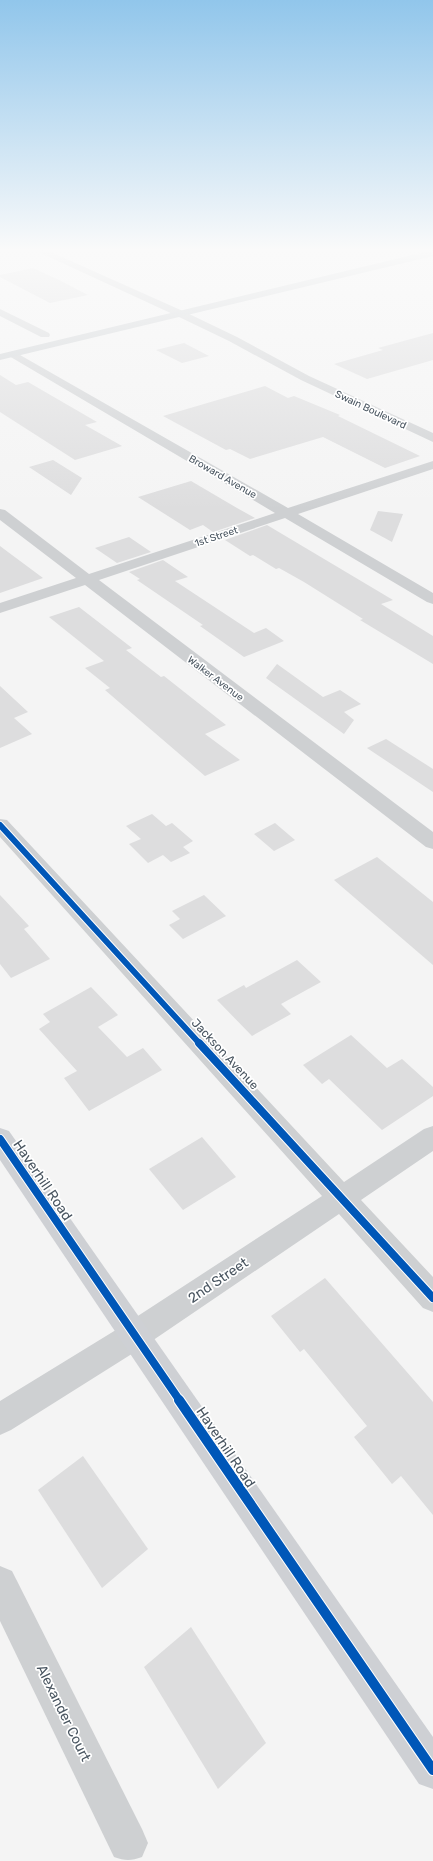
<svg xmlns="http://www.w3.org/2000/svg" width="433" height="1861" font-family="Rubik,sans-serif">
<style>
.building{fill:#ddddde}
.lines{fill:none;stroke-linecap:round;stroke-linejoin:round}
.street{fill:#ced0d2;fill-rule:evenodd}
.secondary{fill:#ced0d4;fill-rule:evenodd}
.primary{fill:#caced1;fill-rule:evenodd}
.cycleway-far2-casing{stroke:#fff;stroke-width:8}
.cycleway-far1-casing{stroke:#fff;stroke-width:10}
.cycleway-casing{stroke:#fff;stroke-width:12}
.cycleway-far2{stroke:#0057b8;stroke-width:6}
.cycleway-far1{stroke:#0057b8;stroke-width:8}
.cycleway{stroke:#0057b8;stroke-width:10}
.labels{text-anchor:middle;stroke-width:3.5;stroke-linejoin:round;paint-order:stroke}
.far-street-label{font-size:10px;fill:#4a5661;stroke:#fff}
.street-label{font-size:12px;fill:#4a5661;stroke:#fff}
.near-street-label{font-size:14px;fill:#4a5661;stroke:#fff}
</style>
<rect width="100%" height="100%" fill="#f4f4f4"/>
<g class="building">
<path d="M33,268L59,280L88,295L50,303L0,277V275Z"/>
<path d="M433,333V360L367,379L334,364L383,350L378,348Z"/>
<path d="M184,343L209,356L182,363L156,350Z"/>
<path d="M0,375L16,385L28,382L97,422L85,425L122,446L75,460L0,412Z"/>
<path d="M265,386L288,398L294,396L340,415L338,416L420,456L385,468L323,437L250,459L230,449L226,450L163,416Z"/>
<path d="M53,460L82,478L71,495L29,467Z"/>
<path d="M191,481L237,508L255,518L213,532L203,525L190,530L138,497Z"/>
<path d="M378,511L403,514L392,542L370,530Z"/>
<path d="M267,525L393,600L381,604L433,636V664L360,620L363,619L304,582L279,568L276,569L253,555L250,556L225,540Z"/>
<path d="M129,537L151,552L117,563L95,548Z"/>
<path d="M0,546L12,555L43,578L0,593Z"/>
<path d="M163,560L188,577L175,581L254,633L266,628L284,641L244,657L200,626L203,625L137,580L140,579L129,572Z"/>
<path d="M79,607L132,648L126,650L161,677L164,676L226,725L205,734L240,760L205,776L105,690L110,688L85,668L104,661L49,617Z"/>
<path d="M277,664L323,697L340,690L361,704L344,712L354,720L344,734L266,678Z"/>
<path d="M0,686L28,712L14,718L32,734L0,748Z"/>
<path d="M386,739L433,769V792L367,748Z"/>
<path d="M152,814L166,826L172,823L193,841L183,847L190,853L171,862L163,855L148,863L129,844L141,839L126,826Z"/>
<path d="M275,823L295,840L274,851L254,834Z"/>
<path d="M377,857L433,902V965L334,880Z"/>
<path d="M0,895L29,926L24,929L50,959L11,978L0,964Z"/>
<path d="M204,895L226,916L183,939L169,925L180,919L172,911Z"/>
<path d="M297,960L321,982L281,1004L291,1014L252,1036L217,1000L244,985L246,988Z"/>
<path d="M91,987L118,1015L98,1027L127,1057L143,1048L162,1070L89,1111L64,1078L77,1071L39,1029L50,1022L43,1014Z"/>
<path d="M351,1035L387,1068L402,1059L433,1087V1096L382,1130L329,1079L322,1084L303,1065Z"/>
<path d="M202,1137L236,1177L183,1210L149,1169Z"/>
<path d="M325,1278L433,1402V1515L401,1476L392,1484L354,1437L367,1426L304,1349L300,1352L271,1316Z"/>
<path d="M83,1456L148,1549L102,1588L38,1490Z"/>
<path d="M191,1627L266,1743L218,1789L144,1667Z"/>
</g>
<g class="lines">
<g class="street">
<path d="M32,249H44L185,312L237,337L309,376L433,433V442L301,380L229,341L177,316Z"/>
<path d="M0,309L49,333L50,335L49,337H41L0,316Z"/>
<path d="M13,351L288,508L433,461V469L298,514L433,593V604L427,602L285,518L99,580L433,832V849L426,847L85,585L0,613V603L76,578L0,520V509L5,510L89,574L275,513L9,356L8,354Z"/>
<path d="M0,819L7,820L344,1182L424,1129L433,1126V1151L361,1200L433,1277V1312L423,1308L339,1214L146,1345L11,1430L0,1435V1401L124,1325L322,1196L0,837Z"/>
<path d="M0,1566L12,1571L142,1829L148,1843L142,1857C131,1861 125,1861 114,1857L0,1621Z"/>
</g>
<path class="secondary" d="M0,1128L9,1131L433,1737V1789L419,1784L0,1160Z"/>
<path class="primary" d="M433,250V256L0,360V354Z"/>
<g class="cycleway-far2-casing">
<path id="cycleway-far2" d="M0,825L200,1044"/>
</g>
<g class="cycleway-far1-casing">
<g id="cycleway-far1">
<path d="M199,1043L433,1298"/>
<path d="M0,1139L180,1401"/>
</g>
</g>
<g class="cycleway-casing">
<path id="cycleway" d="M179,1400L433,1770"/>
</g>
<use href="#cycleway-far2" class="cycleway-far2"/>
<use href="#cycleway-far1" class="cycleway-far1"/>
<use href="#cycleway" class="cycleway"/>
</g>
<linearGradient id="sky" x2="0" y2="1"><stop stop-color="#91c6eb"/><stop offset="0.49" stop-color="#fafafa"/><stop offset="1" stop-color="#fafafa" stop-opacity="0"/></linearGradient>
<rect width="433" height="510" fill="url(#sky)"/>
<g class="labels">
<g class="far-street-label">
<text transform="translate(371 409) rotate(25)" y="4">Swain Boulevard</text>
<text transform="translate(223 476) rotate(30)" y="4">Broward Avenue</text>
<text transform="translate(216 536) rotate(-18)" y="4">1st Street</text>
<text transform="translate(216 678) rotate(37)" y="4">Walker Avenue</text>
</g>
<g class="street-label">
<text transform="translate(225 1054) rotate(47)" y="4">Jackson Avenue</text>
</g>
<g class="near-street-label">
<text transform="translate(43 1180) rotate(56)" y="5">Haverhill Road</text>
<text transform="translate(218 1280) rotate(-34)" y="5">2nd Street</text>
<text transform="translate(226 1447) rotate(56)" y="5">Haverhill Road</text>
<text transform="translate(64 1713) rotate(64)" y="5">Alexander Court</text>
</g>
</g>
</svg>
